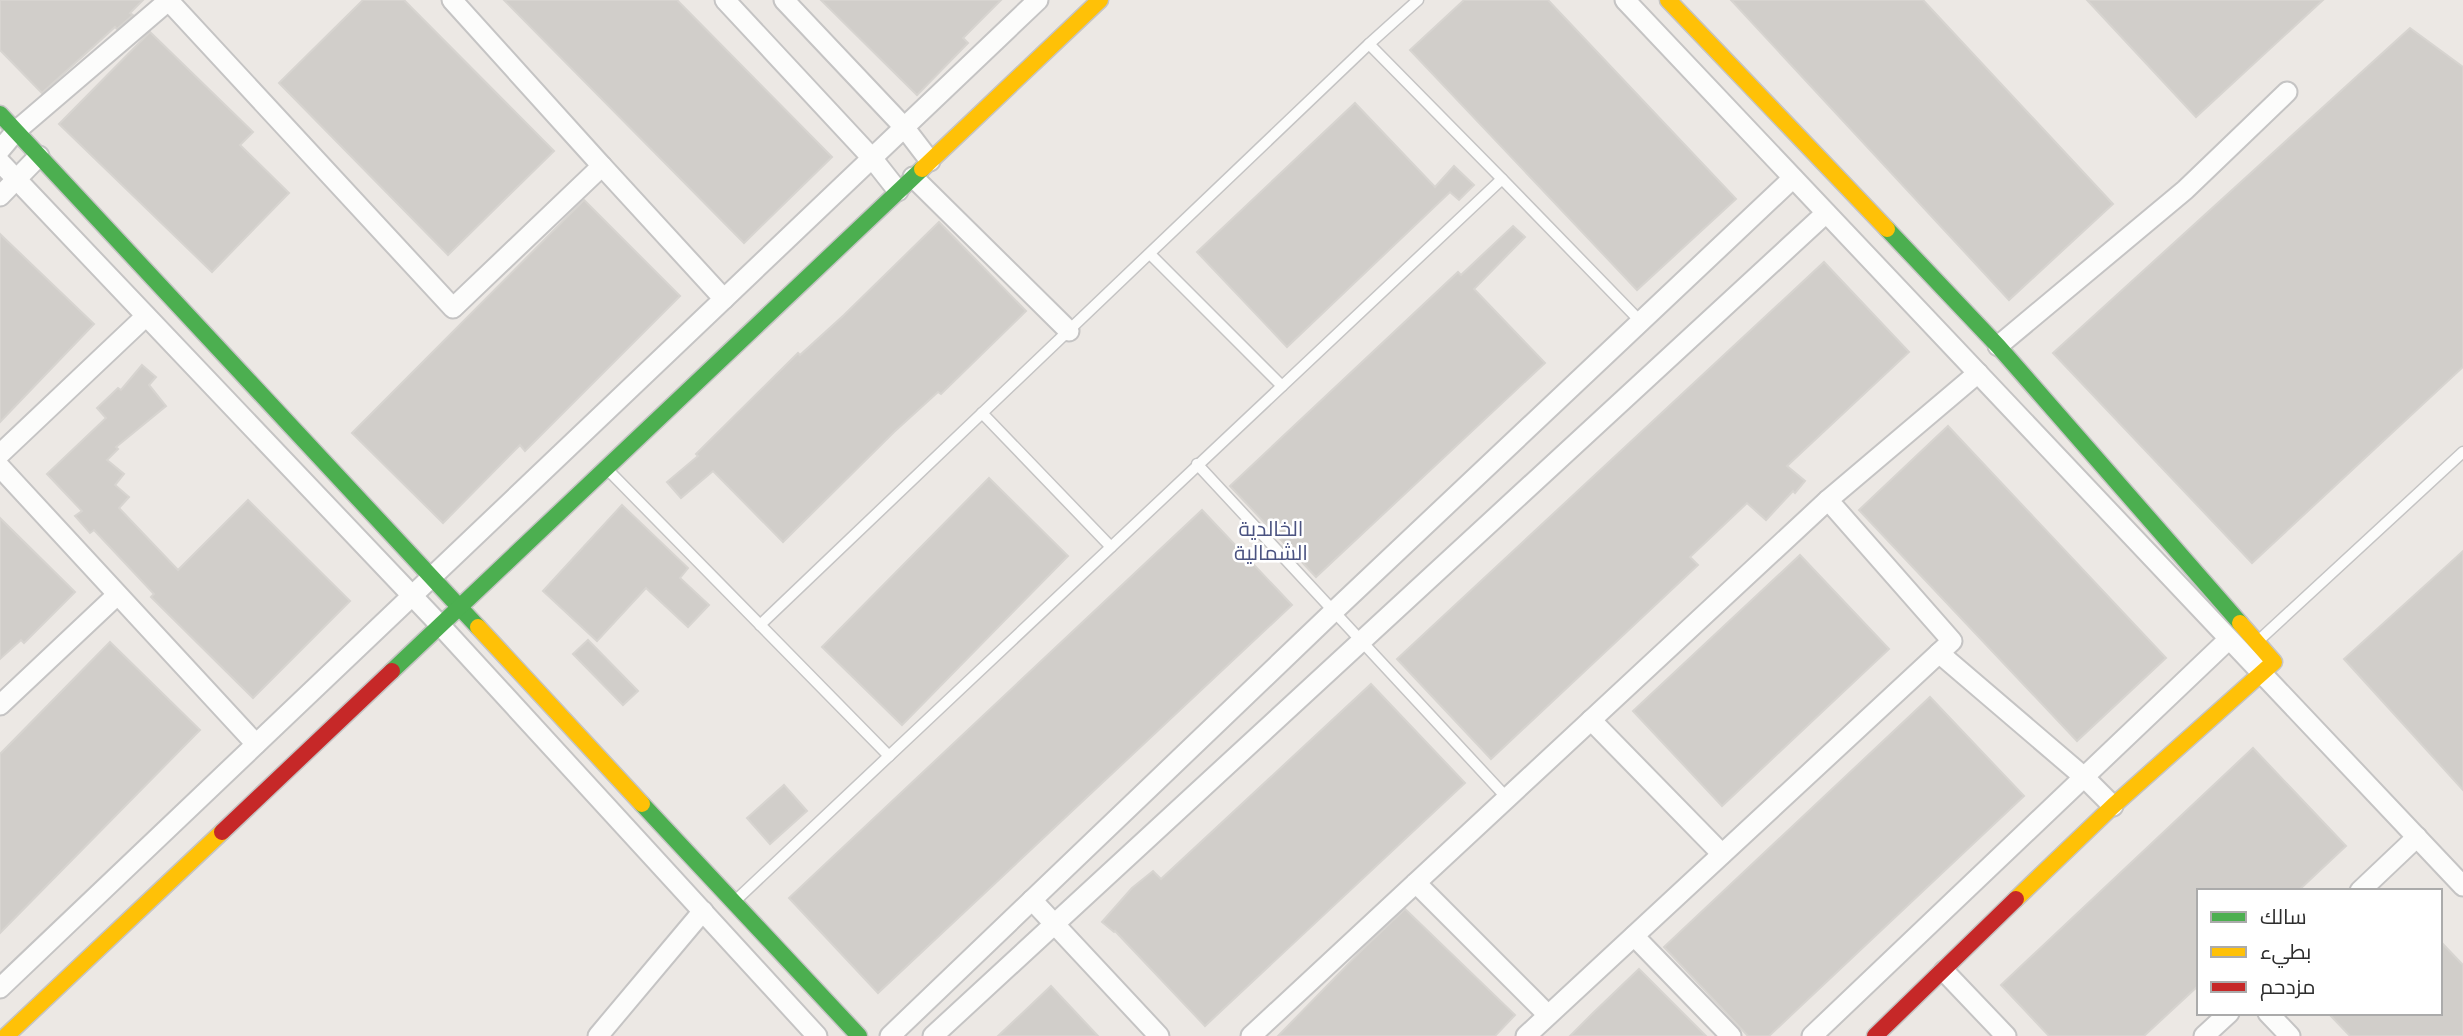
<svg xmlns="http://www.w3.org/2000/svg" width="2463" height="1036" font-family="Figtree,Cairo,sans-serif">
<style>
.building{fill:#d1ceca;stroke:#d7d4d0;stroke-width:2}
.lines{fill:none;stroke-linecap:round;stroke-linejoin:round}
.lane-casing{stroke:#c5c4c4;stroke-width:13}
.street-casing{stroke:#c5c4c4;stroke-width:23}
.fast-casing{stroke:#c5c4c4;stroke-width:19}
.slow-casing{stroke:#c5c4c4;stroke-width:19}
.jam-casing{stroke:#c5c4c4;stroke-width:19}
.lane{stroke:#fcfcfb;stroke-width:10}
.street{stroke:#fcfcfb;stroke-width:19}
.fast{stroke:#4caf50;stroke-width:16}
.slow{stroke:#ffc107;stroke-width:16}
.jam{stroke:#c62828;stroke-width:16}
.labels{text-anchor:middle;stroke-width:5;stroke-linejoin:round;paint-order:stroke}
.neighbourhood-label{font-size:21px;fill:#4b5381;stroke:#fff}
</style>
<rect width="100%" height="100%" fill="#ece8e4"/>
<g class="building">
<path d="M0,0H143L130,13L133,15L117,29L115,27L42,93L0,50Z"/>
<path d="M363,0H404L554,151L448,255L279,83Z"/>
<path d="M504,0H677L832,157L744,243Z"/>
<path d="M821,0H1001L963,38L968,43L917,95Z"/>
<path d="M1464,0H1548L1736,199L1637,290L1410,50Z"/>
<path d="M1731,0H1923L2113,204L2009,300Z"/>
<path d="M2087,0H2323L2196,117Z"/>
<path d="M2410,28L2463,67V367L2252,563L2053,353Z"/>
<path d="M150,32L253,132L240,145L289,193L212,272L59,124Z"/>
<path d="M1355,103L1435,187L1454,166L1474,185L1459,200L1450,192L1287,347L1197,252Z"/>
<path d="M584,200L680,296L525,451L520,445L443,523L352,433Z"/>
<path d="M939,222L1026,311L941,394L938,392L894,432L783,542L713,471L681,498L667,482L698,456L696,454L798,353L800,355L844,315Z"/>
<path d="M1513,226L1525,237L1474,289L1545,363L1316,577L1230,486L1458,272L1461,275Z"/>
<path d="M0,234L94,324L0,422Z"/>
<path d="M1824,262L1909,352L1787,466L1805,481L1795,493L1793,491L1766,520L1747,503L1690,557L1698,565L1491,759L1397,659Z"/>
<path d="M142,365L156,377L149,385L166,406L116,447L118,449L107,460L124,474L115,485L129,497L119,508L178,570L248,500L350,601L253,698L151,597L154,594L94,530L90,533L75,516L82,511L47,474L106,418L97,408L118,388L121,390Z"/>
<path d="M1948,426L2166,658L2077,741L1859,510Z"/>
<path d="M989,478L1068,556L902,725L822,647Z"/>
<path d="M622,505L688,568L680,578L709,605L688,627L646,588L597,641L543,591Z"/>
<path d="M1202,510L1292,605L878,993L789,898Z"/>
<path d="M0,518L75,592L24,643L21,640L0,659Z"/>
<path d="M2463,551V790L2344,659Z"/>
<path d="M1800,555L1889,649L1722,806L1633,711Z"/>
<path d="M588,640L638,691L623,705L573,654Z"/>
<path d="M110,642L200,730L0,933V754Z"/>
<path d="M1371,684L1465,783L1205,1026L1115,931L1114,932L1102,922L1132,888L1153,871L1161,879Z"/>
<path d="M1930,697L2024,796L1769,1036H1748L1664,947Z"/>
<path d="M2253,748L2346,846L2298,891H2199V985L2144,1036H2049L2001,985Z"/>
<path d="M784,785L807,811L770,844L747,818Z"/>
<path d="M1405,909L1515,1015L1495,1036H1278L1364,948Z"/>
<path d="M2440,941L2463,965V1036H2350L2328,1013H2440Z"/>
<path d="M1639,969L1706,1036H1570L1592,1014Z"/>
<path d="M1051,986L1098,1036H998Z"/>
</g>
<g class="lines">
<g class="lane-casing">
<g id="lane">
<path d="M1418,0L1369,44L1502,179"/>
<path d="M1150,254L1282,386"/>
<path d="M982,413L1111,547"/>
<path d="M1197,464L1507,798"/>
<path d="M606,468L889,756L1502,179L1641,322"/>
<path d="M760,625L1369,44"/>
<path d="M2257,642L2463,452"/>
<path d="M734,902L889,756"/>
</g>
</g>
<g class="street-casing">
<g id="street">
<path d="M168,0L453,308L602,166L452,0"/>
<path d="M725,0L872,158L898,191"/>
<path d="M784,0L904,127L930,161"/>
<path d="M1625,0L2463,886"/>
<path d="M0,150L16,131L168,1"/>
<path d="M0,162L440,625L817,1036"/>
<path d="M602,166L724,299"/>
<path d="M913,177L1069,331"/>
<path d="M0,196L39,156"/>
<path d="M1998,346L2185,190L2287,92"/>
<path d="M0,454L146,316"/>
<path d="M0,467L256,744"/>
<path d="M1939,653L2084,777L2113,806"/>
<path d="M0,705L117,595"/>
<path d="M1591,720L1722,854"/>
<path d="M1416,883L1548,1015"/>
<path d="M2360,891L2417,837"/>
<path d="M1032,900L1159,1036"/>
<path d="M1634,936L1731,1036"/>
<path d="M1944,971L2006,1036"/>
<path d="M0,988L1038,0"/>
<path d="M2268,1013L2290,1036"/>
<path d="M598,1036L703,911"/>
<path d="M890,1036L1334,611L1793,178"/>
<path d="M933,1036L1826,213"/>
<path d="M1251,1036L1828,500"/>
<path d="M1526,1036L1952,641L1828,500L1978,373"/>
<path d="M1812,1036L2229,639"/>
<path d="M2204,1036L2229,1013"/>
</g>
</g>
<g class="fast-casing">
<g id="fast">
<path d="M0,114L478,627"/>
<path d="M1887,229L1998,346L2240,623"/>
<path d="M392,671L922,169"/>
<path d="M642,804L859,1036"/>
</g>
</g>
<g class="slow-casing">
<g id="slow">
<path d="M1668,0L1887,229"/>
<path d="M922,169L1100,0"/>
<path d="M478,627L642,804"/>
<path d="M2016,899L2113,806L2274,662L2240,623"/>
<path d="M6,1036L222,832"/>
</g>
</g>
<g class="jam-casing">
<g id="jam">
<path d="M222,832L392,671"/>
<path d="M1875,1036L2016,899"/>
</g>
</g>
<use href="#lane" class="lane"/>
<use href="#street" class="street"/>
<use href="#fast" class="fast"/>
<use href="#slow" class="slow"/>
<use href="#jam" class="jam"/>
</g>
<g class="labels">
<g class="neighbourhood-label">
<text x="1271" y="536">الخالدية<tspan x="1271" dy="24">الشمالية</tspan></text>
</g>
</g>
<rect x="2197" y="889" width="245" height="126" fill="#ffffff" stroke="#ababab" stroke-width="2"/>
<rect x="2211" y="912" width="35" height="10" fill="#4caf50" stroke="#ababab" stroke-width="2"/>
<text x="2260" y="924" font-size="21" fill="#2d2d2d">سالك</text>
<rect x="2211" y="947" width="35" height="10" fill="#ffc107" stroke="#ababab" stroke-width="2"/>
<text x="2260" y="959" font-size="21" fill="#2d2d2d">بطيء</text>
<rect x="2211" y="982" width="35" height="10" fill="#c62828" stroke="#ababab" stroke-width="2"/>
<text x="2260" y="994" font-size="21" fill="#2d2d2d">مزدحم</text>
</svg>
